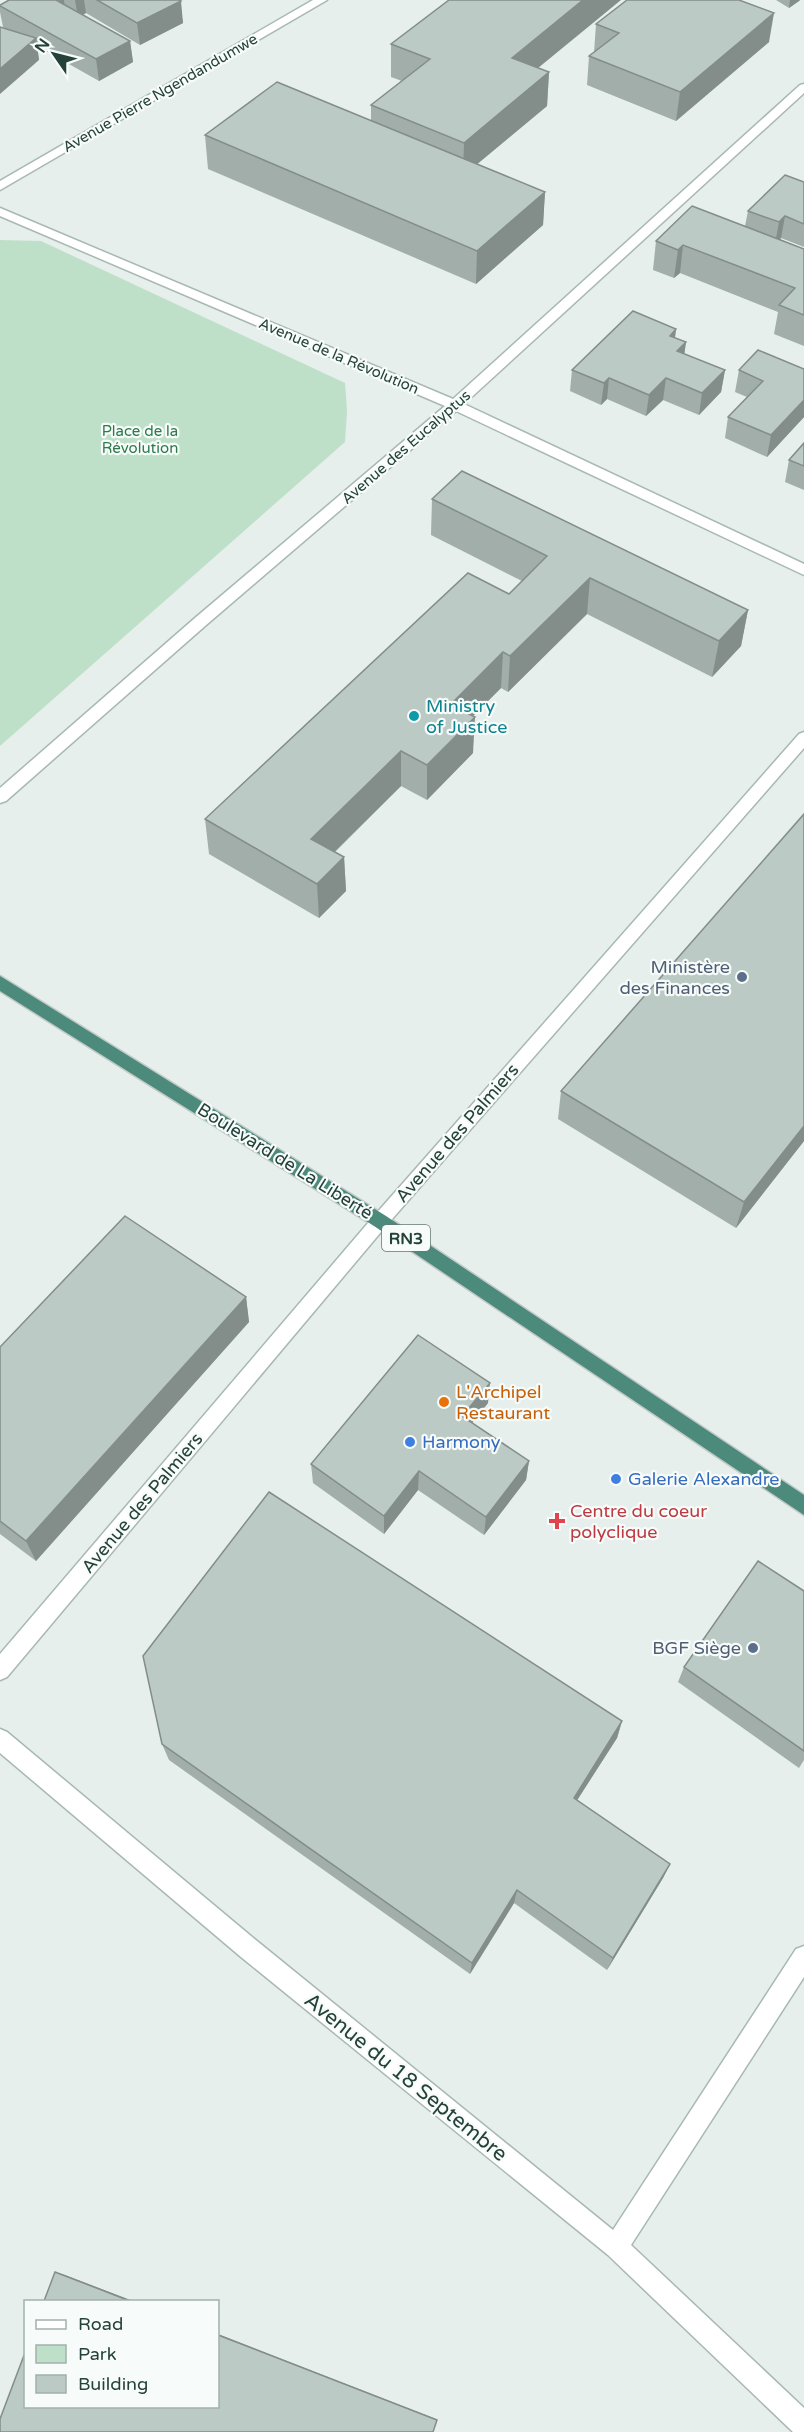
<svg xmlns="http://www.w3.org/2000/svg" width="804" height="2432" font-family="'Varela Round',sans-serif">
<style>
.green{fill:#bfe0c8}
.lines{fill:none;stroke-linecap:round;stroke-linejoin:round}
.minor-casing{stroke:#a8b8b2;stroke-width:3}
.trunk-casing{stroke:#c2cac8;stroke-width:3}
.minor{fill:#fff;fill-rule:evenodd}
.trunk{fill:#4c8a7c;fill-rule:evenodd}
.wall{fill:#a1aea9}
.shaded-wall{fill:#838d89}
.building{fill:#bbcac4;stroke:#838d89;stroke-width:1.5}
.culture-dot{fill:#0f9aa8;stroke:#f7fbf9;stroke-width:2}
.service-dot{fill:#5c6f8a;stroke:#f7fbf9;stroke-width:2}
.food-dot{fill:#e8710a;stroke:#f7fbf9;stroke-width:2}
.shop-dot{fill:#3f7fe0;stroke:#f7fbf9;stroke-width:2}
.health-dot{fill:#e0444e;stroke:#f7fbf9;stroke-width:2}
.labels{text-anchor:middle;stroke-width:4.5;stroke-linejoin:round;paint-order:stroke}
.far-street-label{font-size:15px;fill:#24423a;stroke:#f7fbf9}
.far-park-label{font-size:15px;fill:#2d7a4b;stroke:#f7fbf9}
.shield{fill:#f7fbf9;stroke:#637a73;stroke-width:1.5}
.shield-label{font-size:16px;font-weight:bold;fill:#24423a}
.culture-label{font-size:18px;fill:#0d838f;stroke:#f7fbf9;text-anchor:start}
.service-label{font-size:18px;fill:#4e5e75;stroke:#f7fbf9;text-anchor:end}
.street-label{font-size:18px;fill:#24423a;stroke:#f7fbf9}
.food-label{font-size:18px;fill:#c56008;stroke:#f7fbf9;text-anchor:start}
.shop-label{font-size:18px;fill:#366cbe;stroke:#f7fbf9;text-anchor:start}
.health-label{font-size:18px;fill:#be3a42;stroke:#f7fbf9;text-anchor:start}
.near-street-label{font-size:21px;fill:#24423a;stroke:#f7fbf9}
</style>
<rect width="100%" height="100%" fill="#e6efeb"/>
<path class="green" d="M0,240L41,241L345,383L347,411L345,442L0,746Z"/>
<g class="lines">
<g class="minor-casing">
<g id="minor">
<path d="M313,0H327L0,190V181Z"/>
<path d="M804,84V93L464,404L804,564V575L456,411L205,626L6,801L0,803V788L195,618L445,406L0,216V208L453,399L800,85Z"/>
<path d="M804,732V748L386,1226L7,1677L0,1680V1654L374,1216L799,734Z"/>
<path d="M0,1729L7,1732L257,1941L613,2230L796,1949L804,1946V1977L631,2245L804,2408V2432H793L608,2255L241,1957L0,1753Z"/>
</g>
</g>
<g class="trunk-casing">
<path id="trunk" d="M0,976L386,1216L804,1495V1515L374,1226L0,991Z"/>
</g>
<use href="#minor" class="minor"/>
<use href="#trunk" class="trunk"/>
</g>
<g class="wall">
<path d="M9,0H179L183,23L140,45L86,13L83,15L130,41L133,62L99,81L37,46L39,60L7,30L3,27L0,12V5Z"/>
<path d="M776,0H800L799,1L789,8Z"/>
<path d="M596,24L769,42L676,121L587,85L589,56L594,53Z"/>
<path d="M391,44L538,68L549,72L547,106L477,164L545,192L543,225L476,284L208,169L205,135L371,121V105L402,81L391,77Z"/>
<path d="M804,182V247L781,238L780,239L804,249V346L774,334L778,312L680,273L674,278L653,270L656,241L745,226L748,211Z"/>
<path d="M676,329L675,338L686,342L684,354L725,370L721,392L699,415L663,400L646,416L607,399L601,405L570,391L572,370Z"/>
<path d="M804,369V417L767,457L725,438L728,417L747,397L735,392L739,370Z"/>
<path d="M804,443V490L785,482L789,460Z"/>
<path d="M432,499L748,610L741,646L712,677L587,614L508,692L501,688L473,716V753L427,800L401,786L335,852L344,857L346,891L319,918L209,854L205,819L509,594L522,581L431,535Z"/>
<path d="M561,1091L804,1141L736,1228L558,1119Z"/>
<path d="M246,1297L249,1322L36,1561L0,1534V1347Z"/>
<path d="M488,1403L472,1423L529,1461L526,1480L484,1535L418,1490L384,1534L313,1483L311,1464Z"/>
<path d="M804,1591V1760L799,1768L678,1682L684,1667Z"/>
<path d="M622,1721L617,1738L577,1800L670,1864L663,1878L607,1970L514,1903L470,1974L169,1760L162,1744Z"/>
</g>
<g class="shaded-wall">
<path d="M60,0H64L65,10L51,4Z"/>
<path d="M75,0H84L86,13L78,17Z"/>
<path d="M583,0H621L510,91L512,58Z"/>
<path d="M790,0H800L799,1L789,8Z"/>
<path d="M181,1L183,23L140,45L137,23Z"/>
<path d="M774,13L769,42L676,121L680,92Z"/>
<path d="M36,38L39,60L0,94V69Z"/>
<path d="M130,41L133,62L99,81L96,59Z"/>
<path d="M549,72L547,106L463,176L464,143Z"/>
<path d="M545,192L543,225L476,284L477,251Z"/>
<path d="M785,216L781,238L775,244L779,222Z"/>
<path d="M683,245L680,273L674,278L678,250Z"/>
<path d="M676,329L673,351L670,336Z"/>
<path d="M686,342L683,364L677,351Z"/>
<path d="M725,370L721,392L699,415L702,393Z"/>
<path d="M609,378L607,399L601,405L604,383Z"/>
<path d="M666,378L663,400L646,416L649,395Z"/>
<path d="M804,400V417L767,457L771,435Z"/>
<path d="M590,578L587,614L508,692L510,656Z"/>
<path d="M748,610L741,646L712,677L719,641Z"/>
<path d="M503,652L501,688L449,740L450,705Z"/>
<path d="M475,717L473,753L427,800V765Z"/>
<path d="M401,751V786L313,873L311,839Z"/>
<path d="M344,857L346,891L319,918L317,884Z"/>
<path d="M804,1126V1141L736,1228L744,1202Z"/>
<path d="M246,1297L249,1322L36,1561L26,1541Z"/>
<path d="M490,1383L488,1403L461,1436L462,1416Z"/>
<path d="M529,1461L526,1480L484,1535L486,1517Z"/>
<path d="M419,1471L418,1490L384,1534V1516Z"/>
<path d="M622,1721L617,1738L569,1813L574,1798Z"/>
<path d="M670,1864L663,1878L607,1970L613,1958Z"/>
<path d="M517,1890L514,1903L470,1974L472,1963Z"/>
<path d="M55,2272L65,2275L133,2301H130Z"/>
<path d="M218,2334L436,2419L437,2420L218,2335Z"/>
</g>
<g class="building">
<path d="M9,0H56L130,41L96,59L0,6V5Z"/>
<path d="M97,0H179L181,1L137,23Z"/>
<path d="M449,0H583L512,58L549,72L464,143L371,105L430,59L391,44Z"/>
<path d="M627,0H739L774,13L680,92L589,56L619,33L596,24Z"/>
<path d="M0,27L36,38L0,69Z"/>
<path d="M277,82L545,192L477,251L205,135Z"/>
<path d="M785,175L804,182V224L785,216L779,222L748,211Z"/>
<path d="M692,206L804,249V315L779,305L795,288L683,245L678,250L656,241Z"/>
<path d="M633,311L676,329L670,336L686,342L677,351L725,370L702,393L666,378L649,395L609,378L604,383L572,370Z"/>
<path d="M758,350L804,369V400L771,435L728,417L763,381L739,370Z"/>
<path d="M804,443V466L789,460Z"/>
<path d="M462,471L748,610L719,641L590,578L510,656L503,652L450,705L475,717L427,765L401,751L311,839L344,857L317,884L205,819L468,573L509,594L547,556L432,499Z"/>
<path d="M804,814V1126L744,1202L561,1091Z"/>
<path d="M125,1216L246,1297L26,1541L0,1521V1347Z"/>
<path d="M418,1335L490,1383L462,1416L529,1461L486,1517L419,1471L384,1516L311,1464Z"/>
<path d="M269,1492L622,1721L574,1798L670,1864L613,1958L517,1890L472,1963L162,1744L143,1656Z"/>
<path d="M758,1561L804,1591V1751L684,1667Z"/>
<path d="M55,2272L130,2301H44Z"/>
<path d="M218,2335L437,2420L433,2432H0V2419L26,2350V2406H218Z"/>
</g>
<circle class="culture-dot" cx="414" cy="716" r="6"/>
<g class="service-dot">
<circle cx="742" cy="977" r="6"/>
<circle cx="753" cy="1648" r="6"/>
</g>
<circle class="food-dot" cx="444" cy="1402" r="6"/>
<g class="shop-dot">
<circle cx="410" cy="1442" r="6"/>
<circle cx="616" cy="1479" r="6"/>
</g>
<path class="health-dot" d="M554 1512h6v6h6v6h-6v6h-6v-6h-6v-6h6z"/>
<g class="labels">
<g class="far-street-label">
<text transform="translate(160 93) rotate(-30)" y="5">Avenue Pierre Ngendandumwe</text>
<text transform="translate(339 356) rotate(23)" y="5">Avenue de la Révolution</text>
<text transform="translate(406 447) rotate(-41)" y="5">Avenue des Eucalyptus</text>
</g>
<g class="far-park-label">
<text x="140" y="436">Place de la<tspan x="140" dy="17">Révolution</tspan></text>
</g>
<rect class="shield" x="382" y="1225" width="48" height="26" rx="4.5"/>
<g class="shield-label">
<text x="406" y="1244">RN3</text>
</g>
<g class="culture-label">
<text x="426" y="712">Ministry<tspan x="426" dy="21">of Justice</tspan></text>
</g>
<g class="service-label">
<text x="730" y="973">Ministère<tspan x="730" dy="21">des Finances</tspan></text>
<text x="741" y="1654">BGF Siège</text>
</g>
<g class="street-label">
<text transform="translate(457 1133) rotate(-49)" y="6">Avenue des Palmiers</text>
<text transform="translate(285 1161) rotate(32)" y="6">Boulevard de La Liberté</text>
<text transform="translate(142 1503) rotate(-50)" y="6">Avenue des Palmiers</text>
</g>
<g class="food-label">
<text x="456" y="1398">L'Archipel<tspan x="456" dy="21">Restaurant</tspan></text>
</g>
<g class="shop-label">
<text x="422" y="1448">Harmony</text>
<text x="628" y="1485">Galerie Alexandre</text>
</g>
<g class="health-label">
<text x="570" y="1517">Centre du coeur<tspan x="570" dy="21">polyclique</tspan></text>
</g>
<g class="near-street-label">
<text transform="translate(406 2077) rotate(39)" y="7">Avenue du 18 Septembre</text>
</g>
</g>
<rect x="24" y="2300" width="195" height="108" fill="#f7fbf9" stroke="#a3b1ad" stroke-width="1.5"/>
<rect x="36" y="2320" width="30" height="9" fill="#ffffff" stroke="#a3b1ad" stroke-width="1.5"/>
<text x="78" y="2330" font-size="18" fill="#24423a">Road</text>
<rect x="36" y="2345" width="30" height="18" fill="#bfe0c8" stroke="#a3b1ad" stroke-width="1.5"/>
<text x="78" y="2360" font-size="18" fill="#24423a">Park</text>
<rect x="36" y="2375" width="30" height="18" fill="#bbcac4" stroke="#a3b1ad" stroke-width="1.5"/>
<text x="78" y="2390" font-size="18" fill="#24423a">Building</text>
<g transform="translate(54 54) rotate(305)" stroke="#f7fbf9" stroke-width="4.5" paint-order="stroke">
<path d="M0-4.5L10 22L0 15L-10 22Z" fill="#24423a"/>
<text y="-9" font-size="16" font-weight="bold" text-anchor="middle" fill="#24423a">N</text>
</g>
</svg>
